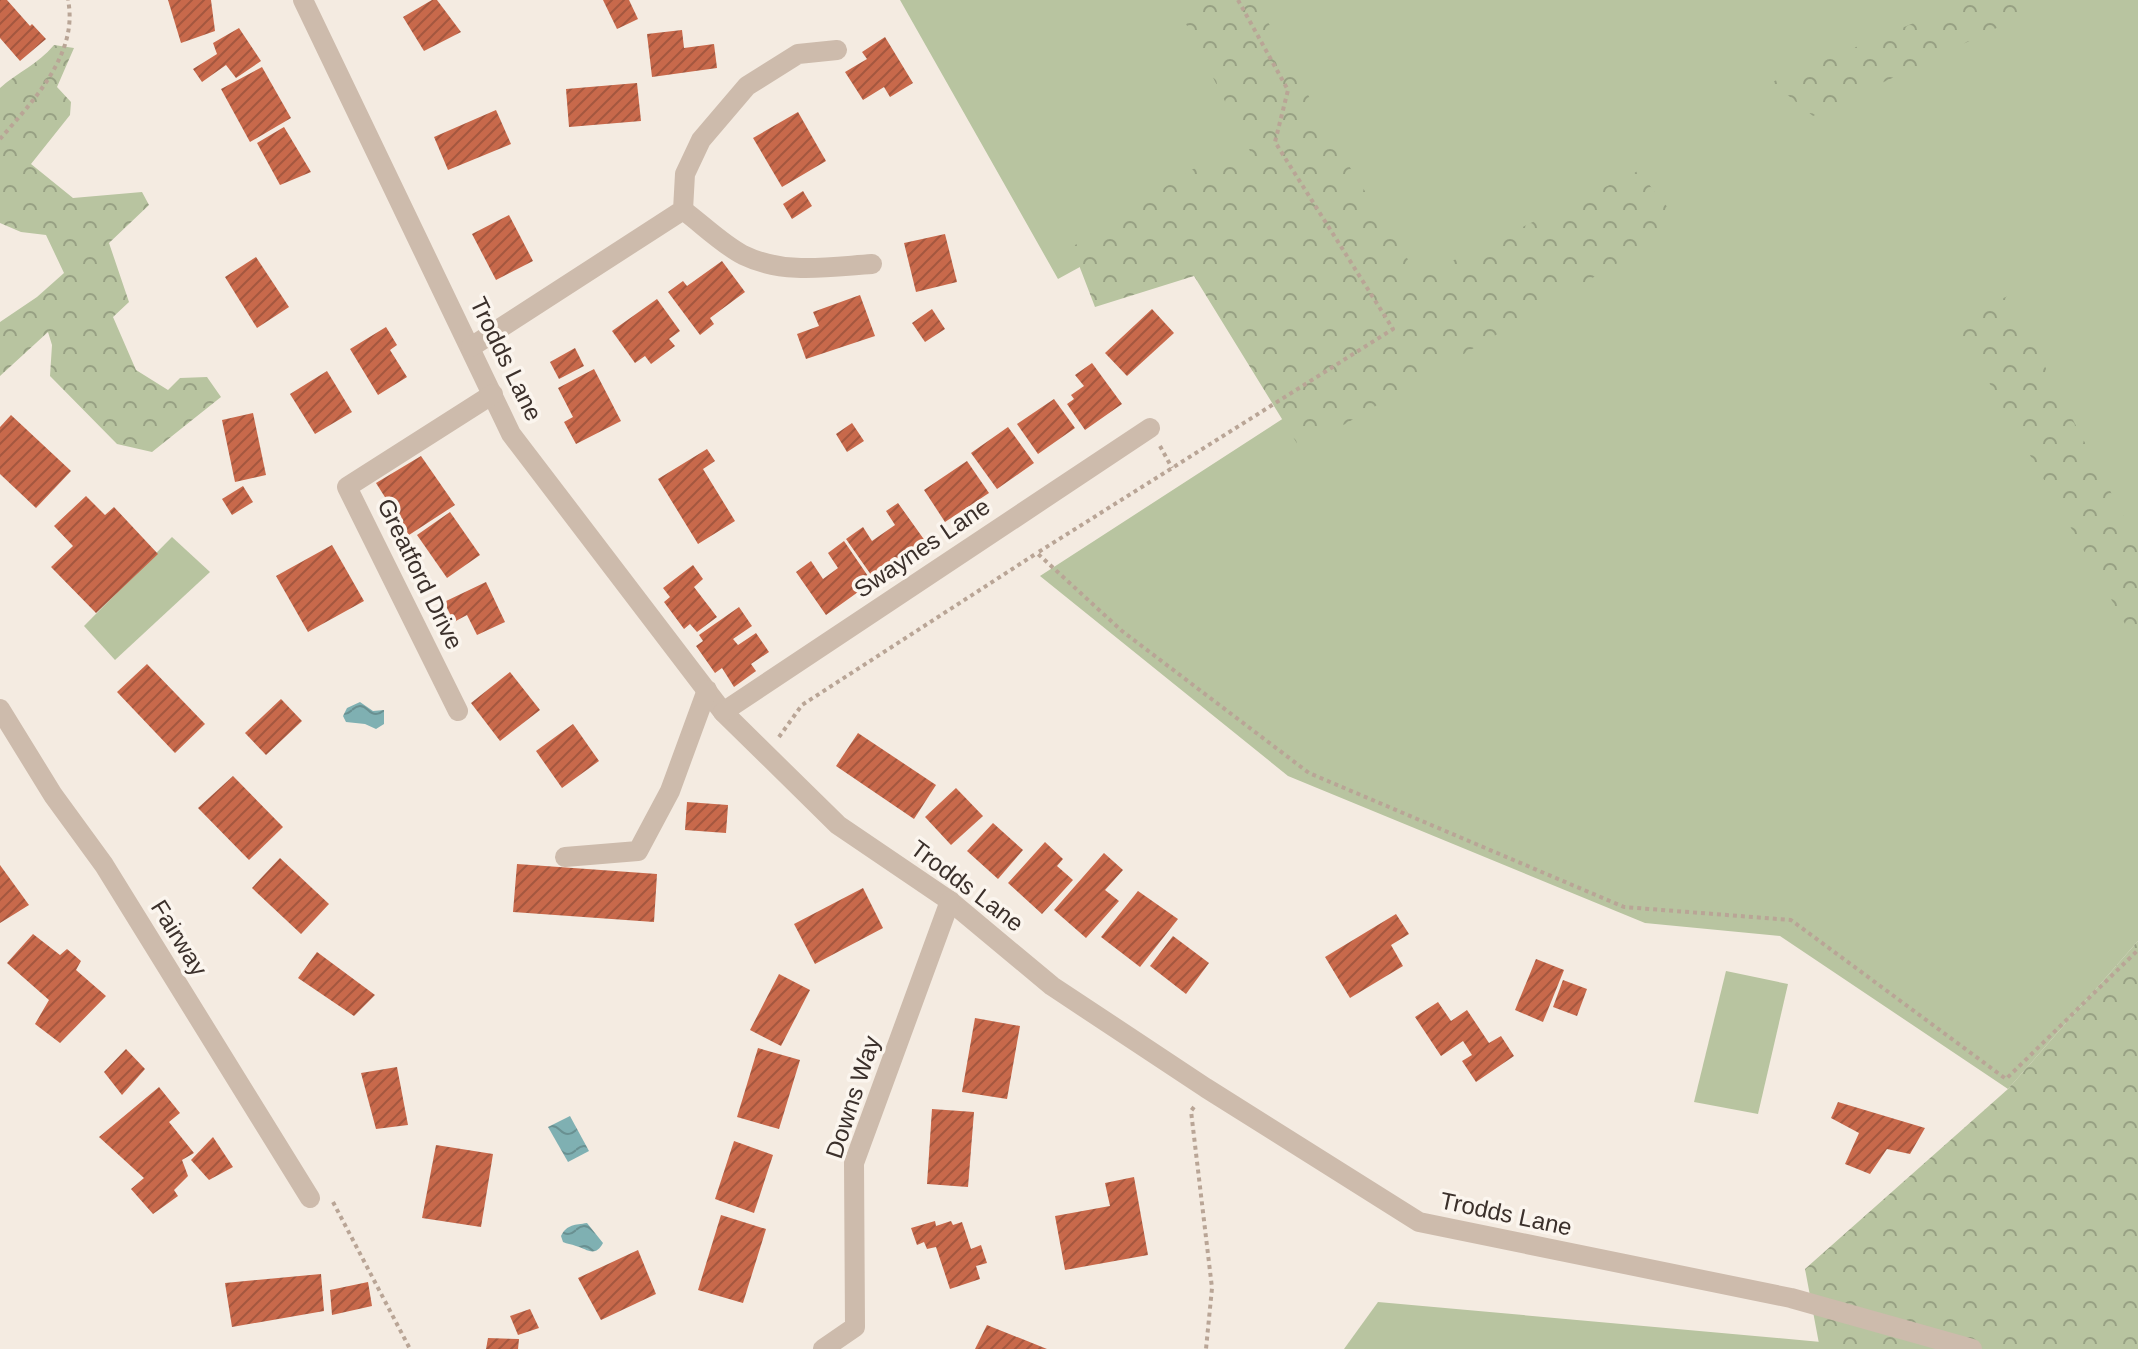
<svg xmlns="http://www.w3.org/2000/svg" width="2138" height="1349" font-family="Arial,sans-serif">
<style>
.green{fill:#b8c4a0}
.forest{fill:url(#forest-crowns)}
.water{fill:url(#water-waves)}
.building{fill:url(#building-hatch)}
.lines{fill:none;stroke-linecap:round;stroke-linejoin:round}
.path{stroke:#b9a596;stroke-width:4;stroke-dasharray:4 4;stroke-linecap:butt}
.minor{stroke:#cdbbac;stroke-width:20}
.labels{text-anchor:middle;stroke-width:7;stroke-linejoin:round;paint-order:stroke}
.street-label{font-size:24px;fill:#3b302b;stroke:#fbf5ee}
</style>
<defs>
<pattern id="forest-crowns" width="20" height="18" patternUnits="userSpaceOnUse" patternTransform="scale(2)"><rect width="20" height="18" fill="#b8c4a0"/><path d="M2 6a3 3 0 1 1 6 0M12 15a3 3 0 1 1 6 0" fill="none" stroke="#97a083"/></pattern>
<pattern id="water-waves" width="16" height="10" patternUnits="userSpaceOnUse" patternTransform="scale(2)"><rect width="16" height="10" fill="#7fb0b2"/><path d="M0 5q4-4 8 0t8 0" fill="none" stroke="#699091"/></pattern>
<pattern id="building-hatch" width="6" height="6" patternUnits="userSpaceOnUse" patternTransform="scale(2)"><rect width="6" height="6" fill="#c8694b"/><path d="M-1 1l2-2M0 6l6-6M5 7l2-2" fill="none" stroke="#a4573f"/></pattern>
</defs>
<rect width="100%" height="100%" fill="#f4ebe1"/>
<g class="green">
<path d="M900,0H2138V941L2008,1089L1780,936L1645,923L1288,776L1040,576L1426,326L1224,188L1058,279Z"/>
<path d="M172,537L210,572L115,660L84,626Z"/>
<path d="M1726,971L1788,984L1758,1114L1694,1102Z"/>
<path d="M1378,1302L1821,1342L1886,1349H1344Z"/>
</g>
<g class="forest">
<path d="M1174,0H1256L1334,142L1419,277L1638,171L1682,225L1301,450L1194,276L1095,307L1072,247L1193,169L1253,157Z"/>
<path d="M1969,0H2055L1813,116L1772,82Z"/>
<path d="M54,45L74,48L57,87L71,102L70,115L31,164L73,198L142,192L149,205L109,243L129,302L113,317L136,370L168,390L180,378L207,377L221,397L152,452L117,444L50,376L52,345L48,332L0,376V322L37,297L64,273L46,235L21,232L0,223V88C19,71 37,65 54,45Z"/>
<path d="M2008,296L2138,544V647L1954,320Z"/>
<path d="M2138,941V1349H1820L1805,1269L2008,1089Z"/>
</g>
<g class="water">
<path d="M360,702L373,711L384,710V724L376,729L365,724L346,722L343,716L347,708Z"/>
<path d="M570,1116L589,1151L568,1162L548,1127Z"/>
<path d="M587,1223L603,1243C595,1258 587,1249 576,1246C571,1244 567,1244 563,1242L561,1236C567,1224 575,1225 587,1223Z"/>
</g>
<g class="building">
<path d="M0,0H7L30,26L32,24L46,39L20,61L0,38Z"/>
<path d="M168,0H211L215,31L181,43Z"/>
<path d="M432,0H437L461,32L424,51L403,17Z"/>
<path d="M603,0H629L638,19L617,29Z"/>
<path d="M239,28L261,61L236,78L226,65L202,82L193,69L217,54L213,43Z"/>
<path d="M682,30L684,48L714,44L717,68L652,77L647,34Z"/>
<path d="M885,37L913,83L890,97L884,87L863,100L845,72L867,59L862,52Z"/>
<path d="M262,67L291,118L250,142L221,89Z"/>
<path d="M637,83L641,121L569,127L566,89Z"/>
<path d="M496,110L511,144L448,170L434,137Z"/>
<path d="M798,112L826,161L782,187L753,138Z"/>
<path d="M284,127L311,172L280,185L257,143Z"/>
<path d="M803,191L812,206L792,219L783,204Z"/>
<path d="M509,215L533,261L496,280L472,234Z"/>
<path d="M945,234L957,282L916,292L904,243Z"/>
<path d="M256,257L289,307L257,328L225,277Z"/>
<path d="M722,261L745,292L710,318L714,324L700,335L668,292L683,281L687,286Z"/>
<path d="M860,295L875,336L806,359L797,334L819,326L813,312Z"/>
<path d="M657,299L680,331L669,339L675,346L651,364L645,356L635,363L612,331Z"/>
<path d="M932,309L945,329L925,342L912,323Z"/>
<path d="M1152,309L1174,333L1127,376L1105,353Z"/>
<path d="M386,327L397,345L390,350L407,377L378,395L350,349Z"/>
<path d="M575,348L584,366L559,379L550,362Z"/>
<path d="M1092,363L1122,404L1085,430L1067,404L1074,399L1071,395L1084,386L1075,375Z"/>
<path d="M594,369L621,421L576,444L564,422L573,417L558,388Z"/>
<path d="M327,371L352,412L315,434L290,394Z"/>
<path d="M1054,399L1075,428L1038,454L1017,424Z"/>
<path d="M253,413L266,475L235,482L222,420Z"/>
<path d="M11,415L71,471L36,508L0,474V427Z"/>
<path d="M852,423L864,441L847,452L836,434Z"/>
<path d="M1008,427L1034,463L997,489L971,453Z"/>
<path d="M707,449L715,461L703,469L735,521L698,544L658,479Z"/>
<path d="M421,456L455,505L409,535L376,483Z"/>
<path d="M967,461L989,493L945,522L924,490Z"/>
<path d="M243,486L253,502L232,515L222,499Z"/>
<path d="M86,496L105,515L114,507L158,554L96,613L51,567L73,546L54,526Z"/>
<path d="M898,503L928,545L876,582L846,539L863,527L872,541L895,525L886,511Z"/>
<path d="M450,512L480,555L447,578L417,535Z"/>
<path d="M844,541L872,582L826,615L796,572L811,561L823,579L838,568L828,553Z"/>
<path d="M332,545L364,601L308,632L276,576Z"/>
<path d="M693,565L703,579L694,587L717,617L697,632L690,624L684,629L664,602L670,597L663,588Z"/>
<path d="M486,582L505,622L477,635L467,615L454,622L444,602Z"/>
<path d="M739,607L752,626L733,639L738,645L756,633L769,652L751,664L756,671L734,687L722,668L715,673L696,646L703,641L699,635Z"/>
<path d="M147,664L205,724L175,753L117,692Z"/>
<path d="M510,672L540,710L500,741L471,703Z"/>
<path d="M281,699L302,721L266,755L245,733Z"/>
<path d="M573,724L599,761L562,788L536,751Z"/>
<path d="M858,733L936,785L914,819L836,766Z"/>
<path d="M233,776L283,827L249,860L198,808Z"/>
<path d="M956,788L983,816L951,845L925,817Z"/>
<path d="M687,802L728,805L726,833L685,830Z"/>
<path d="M993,823L1023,850L998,879L967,851Z"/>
<path d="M1045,842L1063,859L1057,866L1073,880L1042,914L1008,883Z"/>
<path d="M1104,853L1123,870L1105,890L1119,901L1086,938L1054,910Z"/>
<path d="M280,858L329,904L301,934L252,888Z"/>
<path d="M517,864L657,874L654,922L513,912Z"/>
<path d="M0,865L29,905L0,923Z"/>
<path d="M863,888L883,928L815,964L794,924Z"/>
<path d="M1138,891L1178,919L1140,967L1101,937Z"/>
<path d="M1396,914L1409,934L1391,945L1403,966L1350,998L1325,957Z"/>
<path d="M33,934L60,955L67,949L81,961L76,970L106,996L60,1043L35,1024L49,1000L7,963Z"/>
<path d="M1173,936L1209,963L1186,994L1150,966Z"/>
<path d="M317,952L375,995L354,1016L298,978Z"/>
<path d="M1536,959L1564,970L1543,1022L1515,1010Z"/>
<path d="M779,974L810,990L781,1046L750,1030Z"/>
<path d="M1563,980L1587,989L1577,1016L1553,1007Z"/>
<path d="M1438,1002L1451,1021L1467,1010L1489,1043L1501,1036L1514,1056L1476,1082L1462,1061L1472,1055L1463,1041L1441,1056L1415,1017Z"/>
<path d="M975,1018L1020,1026L1007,1099L962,1092Z"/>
<path d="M758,1048L800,1060L779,1129L737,1117Z"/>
<path d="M126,1049L145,1069L122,1095L104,1072Z"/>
<path d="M397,1067L408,1125L376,1129L361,1073Z"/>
<path d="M159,1087L180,1113L169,1122L194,1153L182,1160L188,1176L174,1190L178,1196L153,1214L131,1189L144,1178L99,1137Z"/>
<path d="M1838,1102L1925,1128L1910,1154L1887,1149L1870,1174L1845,1164L1859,1133L1831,1118Z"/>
<path d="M932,1109L974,1112L968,1187L927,1184Z"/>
<path d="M213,1137L233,1167L209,1180L191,1160Z"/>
<path d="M734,1141L773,1155L754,1213L715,1199Z"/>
<path d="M436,1145L493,1154L481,1227L422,1218Z"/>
<path d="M1134,1177L1148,1255L1065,1270L1055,1216L1110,1206L1105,1183Z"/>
<path d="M721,1215L766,1229L743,1303L698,1290Z"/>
<path d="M935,1221L936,1226L951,1221L953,1225L962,1222L971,1249L981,1245L987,1263L976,1266L980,1279L950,1289L936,1247L927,1249L924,1242L917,1245L911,1228Z"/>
<path d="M638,1250L656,1294L601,1320L578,1278Z"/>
<path d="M321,1274L324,1311L232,1327L225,1283Z"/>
<path d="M368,1282L372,1306L332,1315L330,1290Z"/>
<path d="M530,1309L539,1328L518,1335L510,1316Z"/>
<path d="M987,1325L1047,1349H975Z"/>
<path d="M488,1338L519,1339L518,1349H486Z"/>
</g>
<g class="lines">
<g class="path">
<path d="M1238,0L1288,90L1275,142L1393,329L1037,553L1122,631L1309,773L1624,907L1791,920L2006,1079L2138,950"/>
<path d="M0,139C32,102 79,54 68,0"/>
<path d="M1160,446L1172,468"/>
<path d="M779,737L802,705L1037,553"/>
<path d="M1194,1107L1191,1111L1212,1288L1206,1349"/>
<path d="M333,1202L410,1349"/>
</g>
<g class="minor">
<path d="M303,0L511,434L723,712L838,825L950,901L1052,986L1206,1088L1419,1222L1791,1298L1972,1349"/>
<path d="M683,210C702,224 722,244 743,255C784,275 828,267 872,264"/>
<path d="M471,347L683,210L685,174L701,140L747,86L798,54L837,50"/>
<path d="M0,709L53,795L104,865L310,1198"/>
<path d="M458,711L347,487L493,394"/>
<path d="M723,712L1150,428"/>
<path d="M565,857L638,851L670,791L707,690"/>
<path d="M823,1349L855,1327L854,1163L950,901"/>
</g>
</g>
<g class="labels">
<g class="street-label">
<text transform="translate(506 359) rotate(64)" y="8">Trodds Lane</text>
<text transform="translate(922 548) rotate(-34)" y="8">Swaynes Lane</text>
<text transform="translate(420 574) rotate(64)" y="8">Greatford Drive</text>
<text transform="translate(967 886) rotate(37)" y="8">Trodds Lane</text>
<text transform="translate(179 938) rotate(58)" y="8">Fairway</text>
<text transform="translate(853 1097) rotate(-72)" y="8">Downs Way</text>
<text transform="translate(1506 1214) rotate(12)" y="8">Trodds Lane</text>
</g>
</g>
</svg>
